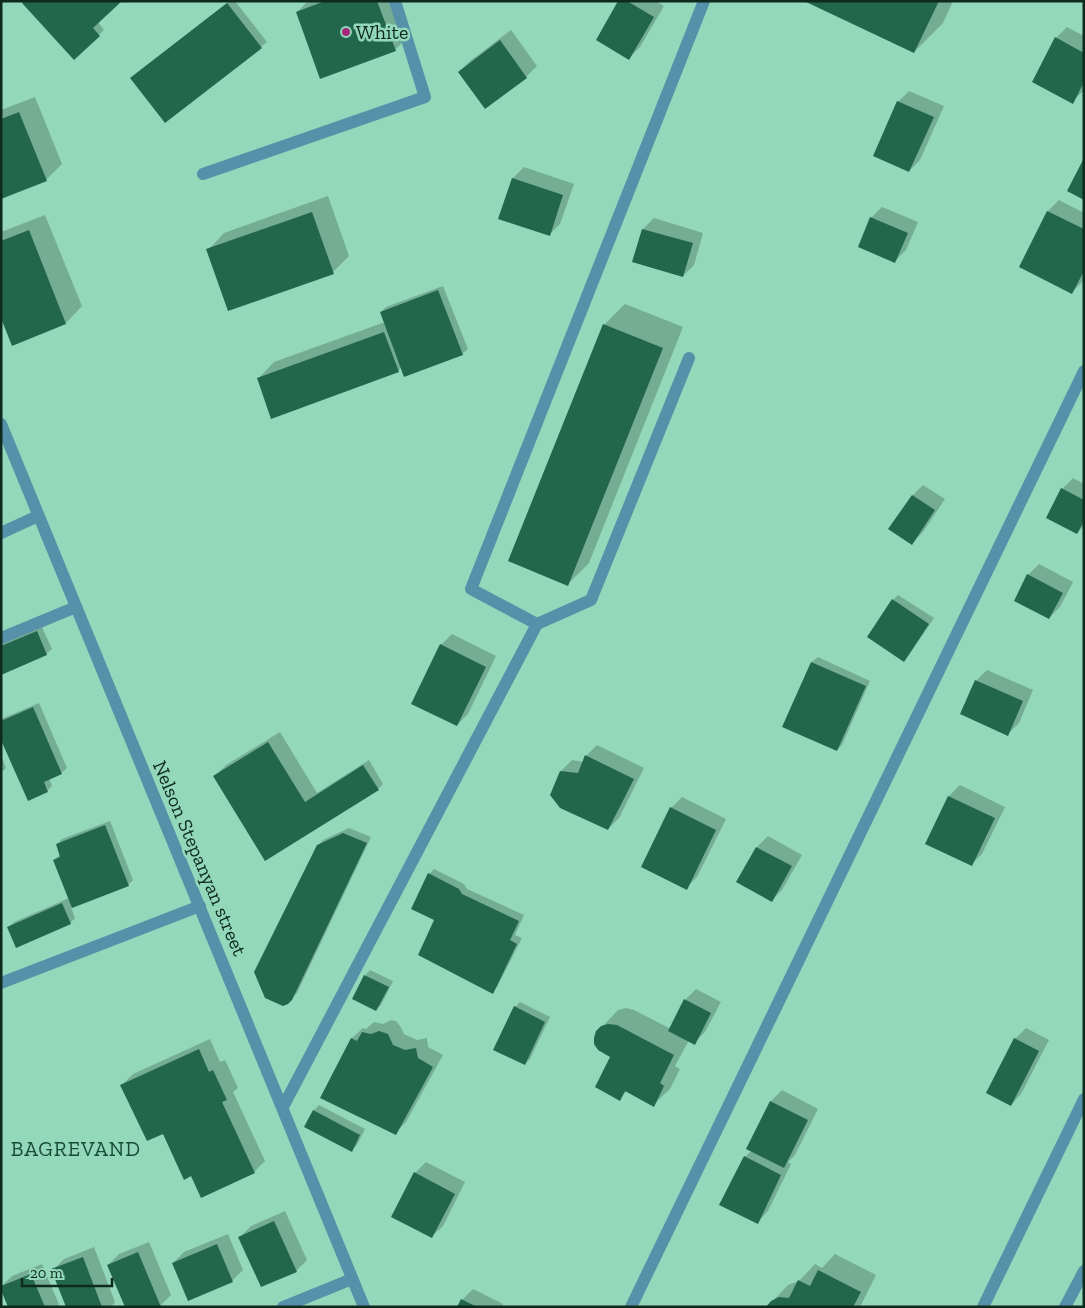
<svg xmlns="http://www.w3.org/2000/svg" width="1085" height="1308" font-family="'Zilla Slab',serif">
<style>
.shadow{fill:#0003}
.building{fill:#23664e}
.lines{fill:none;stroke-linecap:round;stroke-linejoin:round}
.service{stroke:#5691a9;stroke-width:12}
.minor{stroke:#5691a9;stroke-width:12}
.tertiary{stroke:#5691a9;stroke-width:12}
.poi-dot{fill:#a52779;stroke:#93d8ba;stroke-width:2}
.labels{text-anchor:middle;stroke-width:5;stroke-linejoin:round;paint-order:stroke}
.poi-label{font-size:20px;fill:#0e2a1f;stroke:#93d8ba;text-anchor:start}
.street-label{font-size:20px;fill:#0e2a1f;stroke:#93d8ba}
.neighbourhood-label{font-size:21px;letter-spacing:1px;fill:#174c39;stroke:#93d8ba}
</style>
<rect width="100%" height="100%" fill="#93d8ba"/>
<g class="shadow">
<path d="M230,1H235L267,42L165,122L137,73Z"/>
<path d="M308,1H399L411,34L395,50L297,12Z"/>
<path d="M619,1H656L664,6L640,47L629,58Z"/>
<path d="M807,1H953L943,23L914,52Z"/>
<path d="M23,3L98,22L104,30L74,58Z"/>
<path d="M1067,27L1084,36V90L1072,102L1056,38Z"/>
<path d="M511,30L537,66L526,77L485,107L459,72L470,61Z"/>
<path d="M909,91L944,106L920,160L909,171L898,102Z"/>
<path d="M35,97L62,164L46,180L1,198V110Z"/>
<path d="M524,167L574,184L560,224L549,235L500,218L513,178Z"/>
<path d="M328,196L349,256L333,272L208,250L224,233Z"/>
<path d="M1059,200L1084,213V280L1072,292L1021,266L1048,211Z"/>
<path d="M882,207L918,222L906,250L895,261L871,218Z"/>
<path d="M45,215L82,306L66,323L13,344L1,314V232Z"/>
<path d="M654,218L703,233L694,265L683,276L643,229Z"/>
<path d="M443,286L468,349L462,354L402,367L398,371L258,379L274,362L385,322L381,312L386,307Z"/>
<path d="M625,304L683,327L589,563L568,584L604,325Z"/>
<path d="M1073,478L1084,484V526L1077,533L1062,489Z"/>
<path d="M923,485L945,499L923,532L912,543L913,495Z"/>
<path d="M1039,564L1073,582L1060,607L1049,618L1028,575Z"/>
<path d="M898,595L934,618L909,655L904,660L893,600Z"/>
<path d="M42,627L52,649L46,654L1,674V644Z"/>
<path d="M452,634L496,656L468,714L457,725L413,703L441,645Z"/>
<path d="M818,657L870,681L842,745L837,750L784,726L812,662Z"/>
<path d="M987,670L1033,690L1019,723L1008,734L976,681Z"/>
<path d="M39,703L67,768L61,773L49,778L52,786L47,791L1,737V719Z"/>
<path d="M280,732L317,793L369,760L383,784L378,789L266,859L215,776L226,765Z"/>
<path d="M597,745L644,768L619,818L608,829L561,771L572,760L583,762L586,756Z"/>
<path d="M1,755L6,768L1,773Z"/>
<path d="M960,785L1005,807L982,854L971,865L927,843L949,796Z"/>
<path d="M682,797L726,819L697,877L686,888L671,808Z"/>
<path d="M110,821L133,880L128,885L71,907L75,918L70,923L9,927L14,922L69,898L54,860L61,854L57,845L62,839Z"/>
<path d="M349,828L371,837L297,993L287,1003L318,846L323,840Z"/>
<path d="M768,836L802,855L782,890L772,900L738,882L757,847Z"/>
<path d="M434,869L464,884L467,889L524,915L515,935L522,938L497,987L492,992L429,874Z"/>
<path d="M370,970L393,981L381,1005L376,1010L365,976Z"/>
<path d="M696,989L721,1002L705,1032L694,1043L689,1040L675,1066L680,1069L670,1089L653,1105L627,1091L619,1099L612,1057L602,1027L618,1010L626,1008L634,1010L671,1029L685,1000Z"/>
<path d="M520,1002L550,1017L530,1059L525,1064L515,1007Z"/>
<path d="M391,1020L396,1021L400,1026L404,1034L417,1040L427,1038L428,1047L443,1055L406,1122L395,1133L322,1098L352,1038L363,1028L366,1029L374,1022L383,1024Z"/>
<path d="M1026,1028L1049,1040L1021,1094L1011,1105L1015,1039Z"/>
<path d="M210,1039L220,1062L225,1060L238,1088L233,1092L265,1161L254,1172L191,1175L163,1132L122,1085L133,1074Z"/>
<path d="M782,1090L818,1109L795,1155L788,1162L791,1164L768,1211L758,1222L745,1157L752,1150L748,1148L771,1101Z"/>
<path d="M319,1105L365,1129L357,1145L352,1150L314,1110Z"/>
<path d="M426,1162L465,1182L443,1226L432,1236L415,1173Z"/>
<path d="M285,1211L307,1260L296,1271L240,1237L251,1226Z"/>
<path d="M228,1234L243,1270L232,1281L173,1263L184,1252Z"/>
<path d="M149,1242L171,1295L160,1306L108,1265L119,1254Z"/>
<path d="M94,1247L115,1302L111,1307H67L53,1270L64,1259Z"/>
<path d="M835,1254L876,1275L860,1307H767L788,1285L799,1281L815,1264L822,1268Z"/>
<path d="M42,1264L60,1307H9L1,1287L12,1276Z"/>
<path d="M473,1289L503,1304L502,1307H458L462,1300Z"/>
</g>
<g class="building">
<path d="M24,1H122L93,28L100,36L74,60L22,3Z"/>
<path d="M325,1H377L396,51L320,79L296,12Z"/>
<path d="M618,1H627L654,17L629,60L596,40Z"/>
<path d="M804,1H939L914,53Z"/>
<path d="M227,3L262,48L165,123L130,78Z"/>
<path d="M1055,37L1084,53V82L1073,104L1032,82Z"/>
<path d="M500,40L527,78L485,109L458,72Z"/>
<path d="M897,101L934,117L909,172L873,156Z"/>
<path d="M19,112L47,181L1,199V119Z"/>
<path d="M1084,158V200L1067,191Z"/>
<path d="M512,178L563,195L550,236L498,219Z"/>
<path d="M1047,211L1084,229V271L1072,294L1019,267Z"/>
<path d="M312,212L334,274L228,311L206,249Z"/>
<path d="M870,217L908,233L895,263L858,247Z"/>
<path d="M642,229L693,243L683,277L632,262Z"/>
<path d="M29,230L66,324L12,346L1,318V241Z"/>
<path d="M438,290L463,355L404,377L380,312Z"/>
<path d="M603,324L663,348L568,586L508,561Z"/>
<path d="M384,332L399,372L271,419L257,378Z"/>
<path d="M1061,488L1084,500V521L1077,534L1046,518Z"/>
<path d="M912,495L935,510L912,545L888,529Z"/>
<path d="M1027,574L1063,593L1049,619L1014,601Z"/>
<path d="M892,599L929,624L904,662L867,637Z"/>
<path d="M37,631L47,655L1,675V646Z"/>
<path d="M440,644L486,667L457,726L411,704Z"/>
<path d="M811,662L866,686L837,751L782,727Z"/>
<path d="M975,680L1023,701L1008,736L960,714Z"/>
<path d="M33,707L62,774L44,782L48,792L28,801L1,740V721Z"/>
<path d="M268,742L305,802L363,765L379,790L265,861L213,776Z"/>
<path d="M585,755L634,779L608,830L560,808L550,795L560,771L578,773Z"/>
<path d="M948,796L995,818L972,866L925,844Z"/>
<path d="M670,807L716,830L687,890L641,867Z"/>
<path d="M105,825L129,886L72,908L53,860L60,857L56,844Z"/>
<path d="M343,833L367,843L292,1000L288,1004L283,1006L265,998L254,972L317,845Z"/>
<path d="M756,847L792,866L772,902L736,882Z"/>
<path d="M428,873L459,889L462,894L519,921L510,940L517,944L493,994L418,955L434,920L411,909Z"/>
<path d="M62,903L71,924L16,948L7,927Z"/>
<path d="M364,975L389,987L376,1011L352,999Z"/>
<path d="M684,999L711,1013L695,1045L668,1031Z"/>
<path d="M514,1006L545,1022L525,1065L493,1050Z"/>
<path d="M608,1024L617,1025L674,1055L660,1083L664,1086L654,1107L625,1091L620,1101L595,1087L610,1057L598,1050L594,1044V1038L596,1031L601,1026Z"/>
<path d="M379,1031L388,1034L393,1045L405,1050L416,1048L418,1058L433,1067L396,1135L320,1098L351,1038L357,1041L362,1032L371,1034Z"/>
<path d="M1014,1038L1039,1051L1011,1106L986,1093Z"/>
<path d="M199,1049L209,1072L213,1070L227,1100L222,1102L255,1173L201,1198L191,1176L184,1180L163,1134L147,1141L120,1085Z"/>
<path d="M770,1101L808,1120L784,1168L746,1149Z"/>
<path d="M313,1110L360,1135L352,1152L304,1127Z"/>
<path d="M744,1156L781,1175L758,1224L719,1205Z"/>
<path d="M414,1172L455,1194L432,1238L391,1217Z"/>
<path d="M274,1221L297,1272L261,1287L238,1237Z"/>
<path d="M217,1244L233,1282L188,1301L172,1263Z"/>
<path d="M138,1252L161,1307H125L107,1265Z"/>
<path d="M83,1257L102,1307H66L51,1269Z"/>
<path d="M818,1270L861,1292L853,1307H766L771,1301L779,1297L789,1298L798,1280L810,1286Z"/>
<path d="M31,1274L45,1307H8L1,1290V1286Z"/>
<path d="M461,1299L477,1307H457Z"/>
</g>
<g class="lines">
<g class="service">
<path d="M203,174L425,97L395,1"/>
<path d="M1,533L38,516"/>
<path d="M537,624L591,600L689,358"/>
<path d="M1,638L76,607"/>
<path d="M1,983L200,906"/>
<path d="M283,1307L352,1279"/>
<path d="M983,1307L1084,1099"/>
<path d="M1065,1307L1084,1271"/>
</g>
<g class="minor">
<path d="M283,1107L537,624L471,589L704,1"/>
<path d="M631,1307L1084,371"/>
</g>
<path class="tertiary" d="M1,424L364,1307"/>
</g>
<circle class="poi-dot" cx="346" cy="32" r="5"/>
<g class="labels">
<g class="poi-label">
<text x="356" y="39">White</text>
</g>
<g class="street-label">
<text transform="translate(200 858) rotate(67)" y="7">Nelson Stepanyan street</text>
</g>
<g class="neighbourhood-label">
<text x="76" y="1156">BAGREVAND</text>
</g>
</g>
<rect width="1085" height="1308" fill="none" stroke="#0e2a1f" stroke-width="5"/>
<path d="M22 1278v8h90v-8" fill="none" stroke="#0e2a1f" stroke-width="2.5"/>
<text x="30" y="1278" font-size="15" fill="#0e2a1f" stroke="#93d8ba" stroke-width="4" paint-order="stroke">20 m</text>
</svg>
